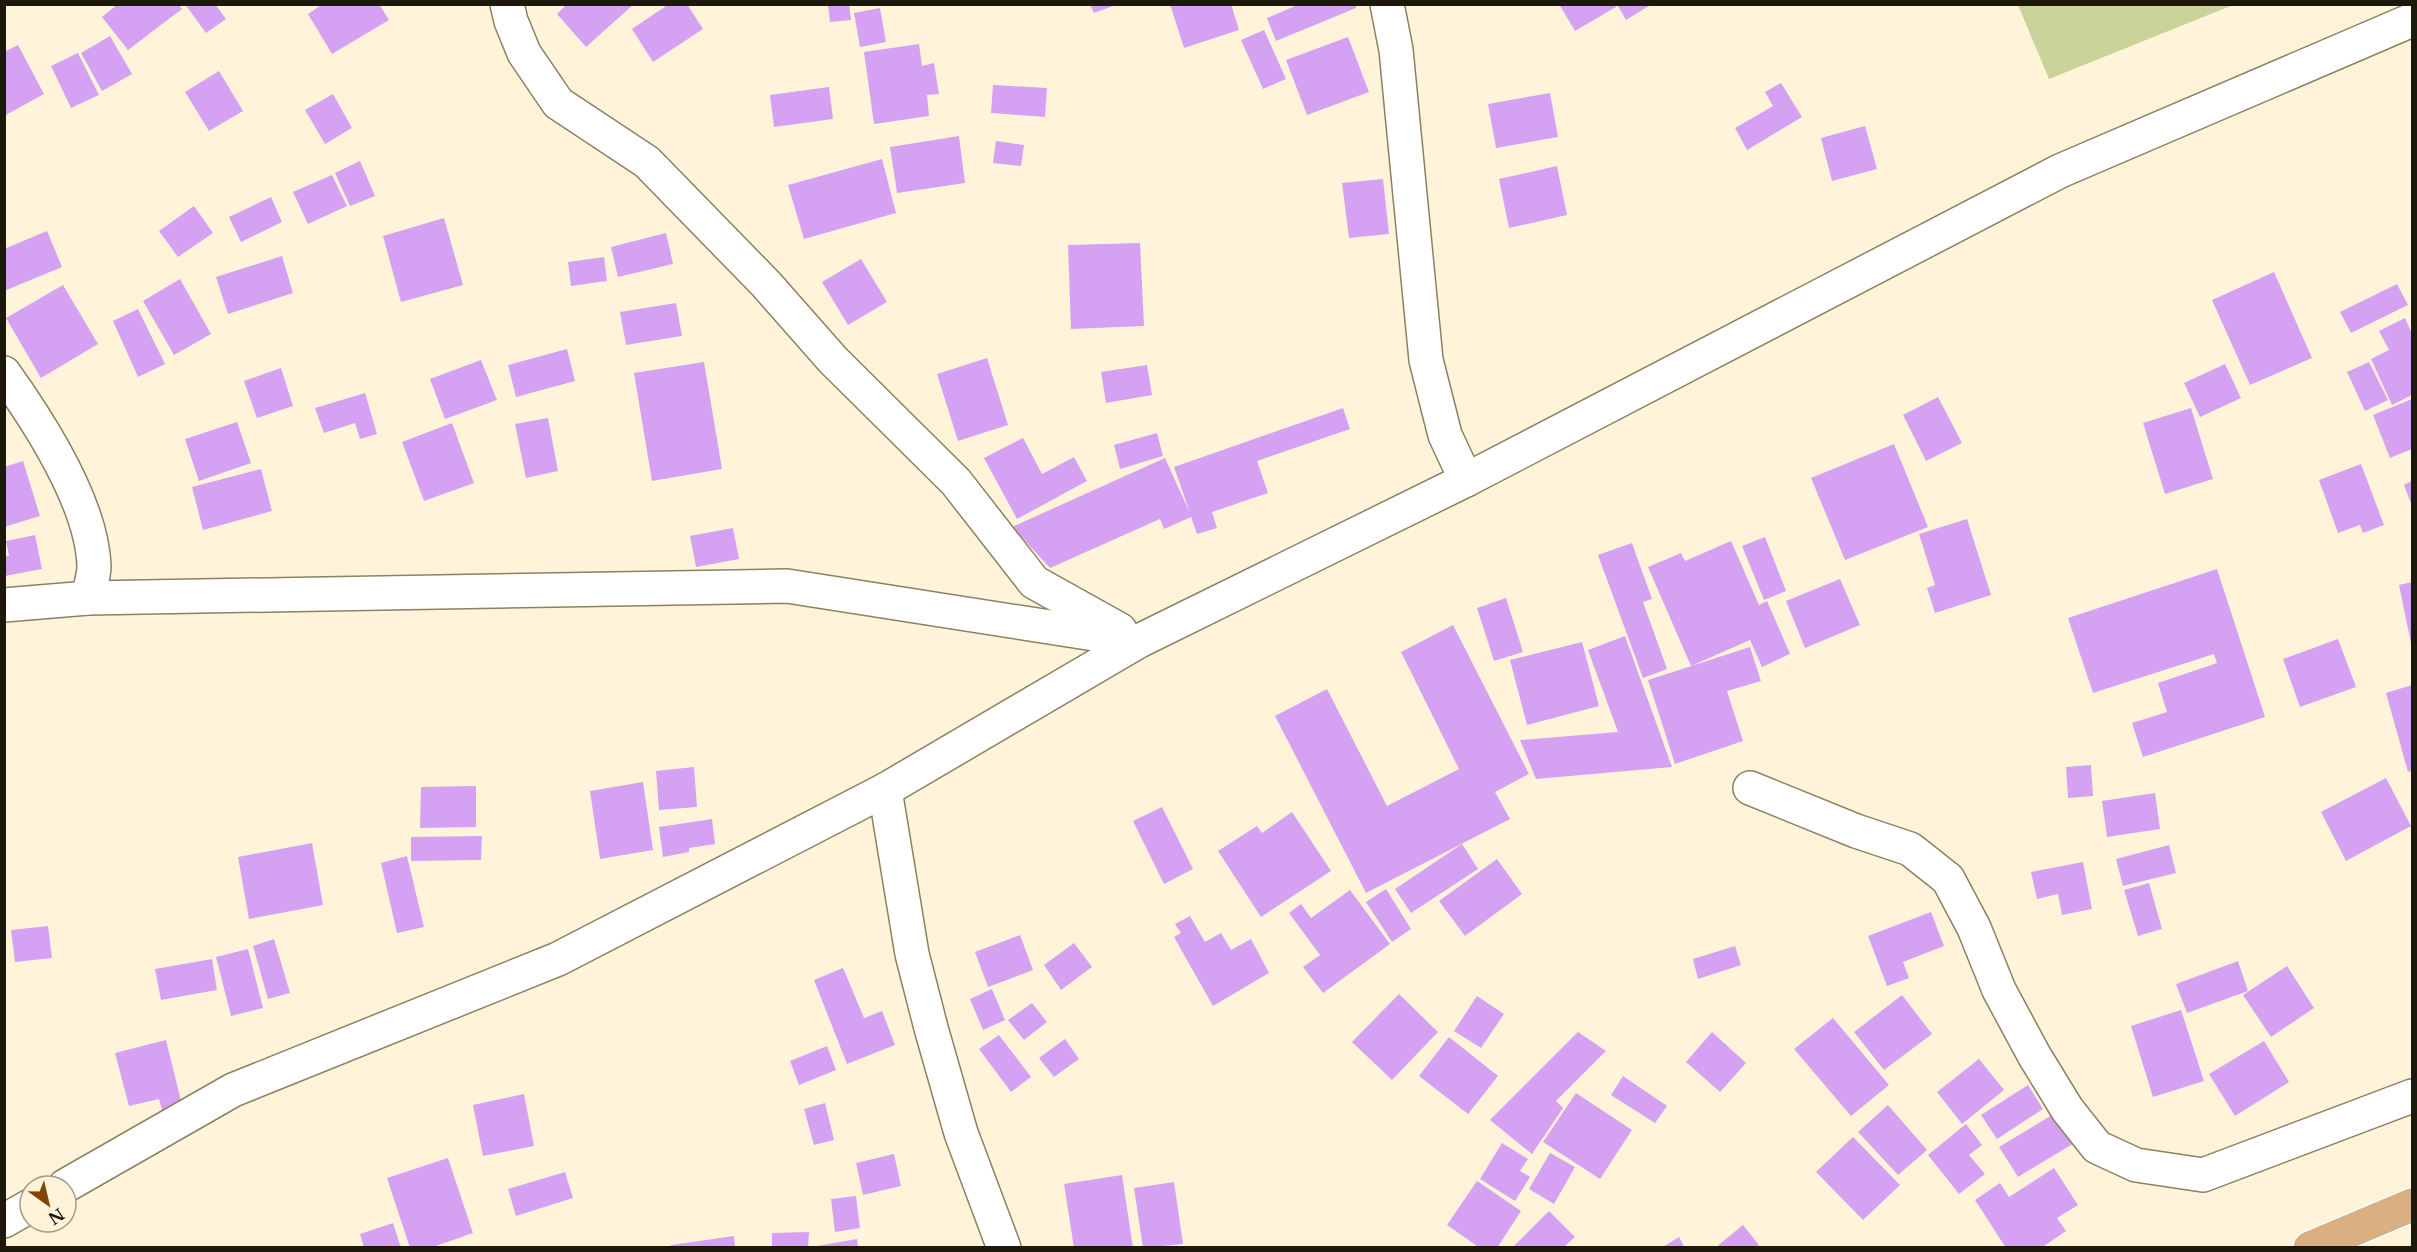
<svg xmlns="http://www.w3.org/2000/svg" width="2417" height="1252" font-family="'Libre Baskerville',serif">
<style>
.green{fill:#c9d39a}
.building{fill:#d5a1f2}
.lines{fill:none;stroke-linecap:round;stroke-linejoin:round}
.minor-casing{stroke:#8c8161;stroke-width:36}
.major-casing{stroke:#fff;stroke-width:36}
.minor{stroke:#fff;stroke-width:33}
.major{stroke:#daaf82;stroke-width:33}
</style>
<rect width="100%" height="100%" fill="#fff4d9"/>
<path class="green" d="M2018,5H2233L2049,79Z"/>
<g class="building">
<path d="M118,4H178L182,9L128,50L102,17Z"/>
<path d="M185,4H215L226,19L206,33Z"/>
<path d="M323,4H379L389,20L332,54L308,14Z"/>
<path d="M567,4H634L586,47L557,14Z"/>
<path d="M669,4H687L703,29L653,62L632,29Z"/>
<path d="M828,4H849L851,20L830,22Z"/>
<path d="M1170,4H1231L1239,30L1184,48Z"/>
<path d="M1300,4H1355L1356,8L1276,41L1267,18Z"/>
<path d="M1559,4H1614L1616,7L1575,31Z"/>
<path d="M1617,4H1652L1626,20Z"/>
<path d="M1090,5H1116L1094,13Z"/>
<path d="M880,8L886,42L860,47L854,13Z"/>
<path d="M1264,30L1286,79L1263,89L1241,40Z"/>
<path d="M110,36L132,74L102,91L81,53Z"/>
<path d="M1348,37L1369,92L1307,115L1286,60Z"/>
<path d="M919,44L922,66L934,63L939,94L927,95L929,116L874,124L864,52Z"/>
<path d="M18,45L44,94L4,116V52Z"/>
<path d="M78,53L99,95L71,108L51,66Z"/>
<path d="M219,71L243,111L209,131L185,92Z"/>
<path d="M1781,83L1802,117L1747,150L1735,128L1773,106L1765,92Z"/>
<path d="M993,85L1047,88L1045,117L991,113Z"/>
<path d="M829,87L833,119L774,127L770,95Z"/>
<path d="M1550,93L1558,137L1496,148L1488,104Z"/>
<path d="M333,94L352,128L325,144L305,110Z"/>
<path d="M1865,126L1877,169L1832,181L1821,138Z"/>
<path d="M959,136L965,183L897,193L890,147Z"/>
<path d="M996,141L1024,145L1021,166L993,163Z"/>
<path d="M882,159L896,213L804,239L788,185Z"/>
<path d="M360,161L375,196L350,206L335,173Z"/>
<path d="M1557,166L1567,215L1509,228L1499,179Z"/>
<path d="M332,175L347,206L308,224L293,192Z"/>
<path d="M1383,179L1389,234L1349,238L1342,183Z"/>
<path d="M271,197L282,222L241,242L229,217Z"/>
<path d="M194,206L213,233L178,257L159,231Z"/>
<path d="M444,218L463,285L401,302L383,236Z"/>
<path d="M47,231L62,267L4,291V249Z"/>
<path d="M666,233L673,264L618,277L611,247Z"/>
<path d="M1140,243L1144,326L1071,329L1068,245Z"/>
<path d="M282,256L293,293L228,314L216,277Z"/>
<path d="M604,257L607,281L571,286L568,262Z"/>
<path d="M861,259L887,302L848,325L822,282Z"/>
<path d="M2274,272L2312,358L2250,385L2212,300Z"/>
<path d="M180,279L211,334L174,355L143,301Z"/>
<path d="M2397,284L2408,305L2351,333L2340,312Z"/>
<path d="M63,285L98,344L41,378L6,318Z"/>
<path d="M676,303L682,336L626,345L620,312Z"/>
<path d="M138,309L165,364L138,377L113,321Z"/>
<path d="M2405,318L2412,334V395L2392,405L2371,359L2389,350L2379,331Z"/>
<path d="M567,349L575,381L516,397L508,365Z"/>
<path d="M987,358L1008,425L958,441L937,374Z"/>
<path d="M481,360L497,400L445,419L430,379Z"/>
<path d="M704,362L722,469L652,481L634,373Z"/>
<path d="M2369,362L2388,400L2365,411L2347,372Z"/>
<path d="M2225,364L2241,398L2200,417L2184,383Z"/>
<path d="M1147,365L1152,395L1106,403L1101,372Z"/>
<path d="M281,368L293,406L257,418L244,381Z"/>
<path d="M365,393L377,434L360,439L355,423L324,433L315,408Z"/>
<path d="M1938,397L1962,443L1926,461L1903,415Z"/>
<path d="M2412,399V449L2390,458L2373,415Z"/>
<path d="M1343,408L1350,429L1257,461L1268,493L1212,512L1217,528L1197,534L1191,517L1164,529L1160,519L1050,568L1012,527L1165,458L1190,513L1174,467Z"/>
<path d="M2191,408L2213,479L2165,494L2143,423Z"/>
<path d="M548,418L558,471L526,478L515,424Z"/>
<path d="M237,422L251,463L199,481L185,439Z"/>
<path d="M452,423L474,483L424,501L402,442Z"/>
<path d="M1157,433L1163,456L1120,469L1114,445Z"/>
<path d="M1023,438L1042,474L1074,457L1087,481L1017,519L984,458Z"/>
<path d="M1894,444L1928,527L1845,560L1811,478Z"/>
<path d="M23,461L40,516L4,527V467Z"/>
<path d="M2361,464L2384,525L2363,533L2360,525L2338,533L2319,480Z"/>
<path d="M261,469L272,511L203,530L192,487Z"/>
<path d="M2412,481V506L2404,485Z"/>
<path d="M1967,519L1991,595L1935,613L1927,588L1935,585L1919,534Z"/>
<path d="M733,528L739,559L696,567L690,536Z"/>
<path d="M35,535L42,569L5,576L4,556H9L6,541Z"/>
<path d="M1765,537L1786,591L1764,600L1742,546Z"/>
<path d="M1731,541L1759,605L1767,601L1790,654L1762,667L1750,640L1691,666L1648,567L1681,553L1685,561Z"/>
<path d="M1632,543L1652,599L1643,602L1667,669L1643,678L1598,555Z"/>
<path d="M2217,569L2265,717L2143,757L2132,723L2167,712L2158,683L2217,663L2214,654L2093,693L2068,618Z"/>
<path d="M1840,579L1860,625L1805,648L1786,601Z"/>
<path d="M2412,582V643H2411L2399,585Z"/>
<path d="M1506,598L1523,652L1494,661L1477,608Z"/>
<path d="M1453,625L1529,774L1495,792L1510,819L1366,893L1275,716L1327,689L1387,806L1459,769L1401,652Z"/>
<path d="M1625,636L1672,767L1536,779L1520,740L1618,732L1588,650Z"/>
<path d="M2338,639L2356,687L2300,707L2283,659Z"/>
<path d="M1582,642L1599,706L1527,725L1510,660Z"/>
<path d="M1750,647L1761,681L1727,691L1743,741L1675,764L1648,680Z"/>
<path d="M2412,685V771L2408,772L2386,693Z"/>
<path d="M2091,765L2093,796L2068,798L2066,767Z"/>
<path d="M694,767L697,807L659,810L656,771Z"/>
<path d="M2386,778L2411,826L2346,861L2321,812Z"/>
<path d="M643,782L653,850L600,859L590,791Z"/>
<path d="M476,786V827L420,828L421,787Z"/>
<path d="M2155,793L2160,829L2107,837L2102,801Z"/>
<path d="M1162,807L1193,869L1164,884L1133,821Z"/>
<path d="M1292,812L1331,871L1261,917L1218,851L1257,826L1262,833Z"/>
<path d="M712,819L715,844L689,848V852L663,857L659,827Z"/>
<path d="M482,836L481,860L411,861V837Z"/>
<path d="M312,843L323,905L249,919L238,857Z"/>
<path d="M1462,844L1478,869L1411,913L1395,889Z"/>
<path d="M2169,845L2176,873L2123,886L2116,859Z"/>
<path d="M407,856L424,927L397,933L381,863Z"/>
<path d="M1497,859L1522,894L1465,936L1439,901Z"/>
<path d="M2083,862L2092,909L2062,915L2058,894L2037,899L2031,872Z"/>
<path d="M2149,883L2162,929L2138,936L2124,890Z"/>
<path d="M1386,889L1411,929L1392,942L1366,902Z"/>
<path d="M1350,890L1390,944L1323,993L1303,967L1320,955L1289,913L1301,904L1311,918Z"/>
<path d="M1931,912L1944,946L1903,962L1909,978L1887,986L1868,936Z"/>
<path d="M1190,916L1205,942L1221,933L1231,950L1251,939L1269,973L1213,1006L1174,937L1181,933L1175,924Z"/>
<path d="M48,926L52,958L15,962L11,930Z"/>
<path d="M1020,935L1033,970L988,987L975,952Z"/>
<path d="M274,939L290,993L268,999L253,946Z"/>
<path d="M1074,943L1092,967L1061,990L1044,965Z"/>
<path d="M1735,946L1741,965L1698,979L1693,959Z"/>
<path d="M248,949L263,1008L231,1016L216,957Z"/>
<path d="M212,959L217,990L161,1000L155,969Z"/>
<path d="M2238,961L2248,991L2187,1013L2176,984Z"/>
<path d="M2287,966L2314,1008L2271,1037L2243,995Z"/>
<path d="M843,968L864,1018L882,1011L895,1045L847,1064L814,980Z"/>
<path d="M992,989L1005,1020L983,1030L970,999Z"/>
<path d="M1399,994L1438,1032L1392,1080L1352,1042Z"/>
<path d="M1902,995L1932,1034L1884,1070L1854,1032Z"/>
<path d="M1477,996L1504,1014L1481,1048L1454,1031Z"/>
<path d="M1032,1003L1047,1022L1024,1040L1008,1020Z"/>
<path d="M2181,1010L2204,1081L2153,1097L2131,1026Z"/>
<path d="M1833,1018L1889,1085L1851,1116L1794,1049Z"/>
<path d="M1578,1032L1606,1051L1556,1101L1563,1108L1532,1154L1490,1120Z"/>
<path d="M1712,1032L1746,1063L1720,1092L1686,1062Z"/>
<path d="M999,1035L1031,1077L1011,1092L979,1049Z"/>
<path d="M1449,1037L1498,1076L1468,1114L1419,1076Z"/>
<path d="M1065,1039L1079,1059L1054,1077L1039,1058Z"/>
<path d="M166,1040L182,1105L162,1110L159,1099L129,1106L115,1053Z"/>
<path d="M2264,1041L2289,1082L2235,1116L2209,1074Z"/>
<path d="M827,1046L836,1070L799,1085L790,1061Z"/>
<path d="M1979,1059L2004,1090L1962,1124L1937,1092Z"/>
<path d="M1623,1076L1667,1106L1655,1123L1611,1095Z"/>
<path d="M2028,1085L2043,1109L1997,1139L1981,1115Z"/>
<path d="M1576,1093L1632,1130L1600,1179L1543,1142Z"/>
<path d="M524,1094L534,1146L483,1156L473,1105Z"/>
<path d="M825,1103L834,1140L814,1145L804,1109Z"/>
<path d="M1888,1105L1927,1150L1898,1175L1858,1132Z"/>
<path d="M2057,1112L2076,1142L2018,1177L1999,1147Z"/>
<path d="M1966,1124L1982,1145L1969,1155L1985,1174L1959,1194L1928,1155Z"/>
<path d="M1853,1137L1900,1185L1863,1220L1816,1172Z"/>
<path d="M1502,1143L1528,1159L1520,1171L1530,1177L1515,1201L1480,1179Z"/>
<path d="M1550,1153L1575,1167L1554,1204L1529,1189Z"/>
<path d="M894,1154L901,1186L863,1195L856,1163Z"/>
<path d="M448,1158L473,1233L430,1248H410L387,1178Z"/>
<path d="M2054,1168L2078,1205L2057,1218L2066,1231L2041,1248H2006L1975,1200L2000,1183L2009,1197Z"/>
<path d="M565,1172L573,1198L516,1216L508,1189Z"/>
<path d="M1122,1175L1133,1248H1074L1064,1184Z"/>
<path d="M1477,1181L1521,1211L1497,1248H1480L1447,1225Z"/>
<path d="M1174,1182L1183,1244L1143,1248L1134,1188Z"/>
<path d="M856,1196L860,1228L835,1232L831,1199Z"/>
<path d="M1549,1211L1575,1237L1565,1246L1567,1248H1512Z"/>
<path d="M393,1223L401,1248H364L360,1234Z"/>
<path d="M1743,1225L1759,1245L1756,1248H1715Z"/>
<path d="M809,1232L808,1248H772V1233Z"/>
<path d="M734,1236L735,1248H671V1245Z"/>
<path d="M1679,1237L1685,1248H1661Z"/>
<path d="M857,1239L858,1248H818L817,1246Z"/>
</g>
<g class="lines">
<g class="minor-casing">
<g id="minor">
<path d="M507,4L511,21L524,53L558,103L647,162L766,284L833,360L956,482L1034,582L1120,630"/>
<path d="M1387,4L1396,50L1426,360L1445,435L1466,480"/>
<path d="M4,373C39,422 92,504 94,566C94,576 90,588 88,598"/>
<path d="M4,605L88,598L787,586L1139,641"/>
<path d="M1750,788L1856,831L1910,849L1948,879L1974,928L1999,990L2034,1055L2067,1109L2097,1147L2136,1165L2203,1175L2412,1096"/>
<path d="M885,790L912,954L931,1028L961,1133L1004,1248"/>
<path d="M65,1186L233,1090L558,959L885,790L1139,641L1466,480L2060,171L2412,20"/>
<path d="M4,1221L30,1206"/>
</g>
</g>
<g class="major-casing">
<path id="major" d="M2310,1248L2412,1205"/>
</g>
<use href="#minor" class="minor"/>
<use href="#major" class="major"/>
</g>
<rect width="2417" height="1252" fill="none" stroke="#1c180b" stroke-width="12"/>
<g transform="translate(48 1204) rotate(146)"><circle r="28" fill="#fff4d9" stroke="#a49c87" stroke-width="1.5"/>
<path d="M0-4.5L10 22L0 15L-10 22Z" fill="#834408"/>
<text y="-9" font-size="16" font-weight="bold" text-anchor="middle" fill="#1c180b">N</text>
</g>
</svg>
